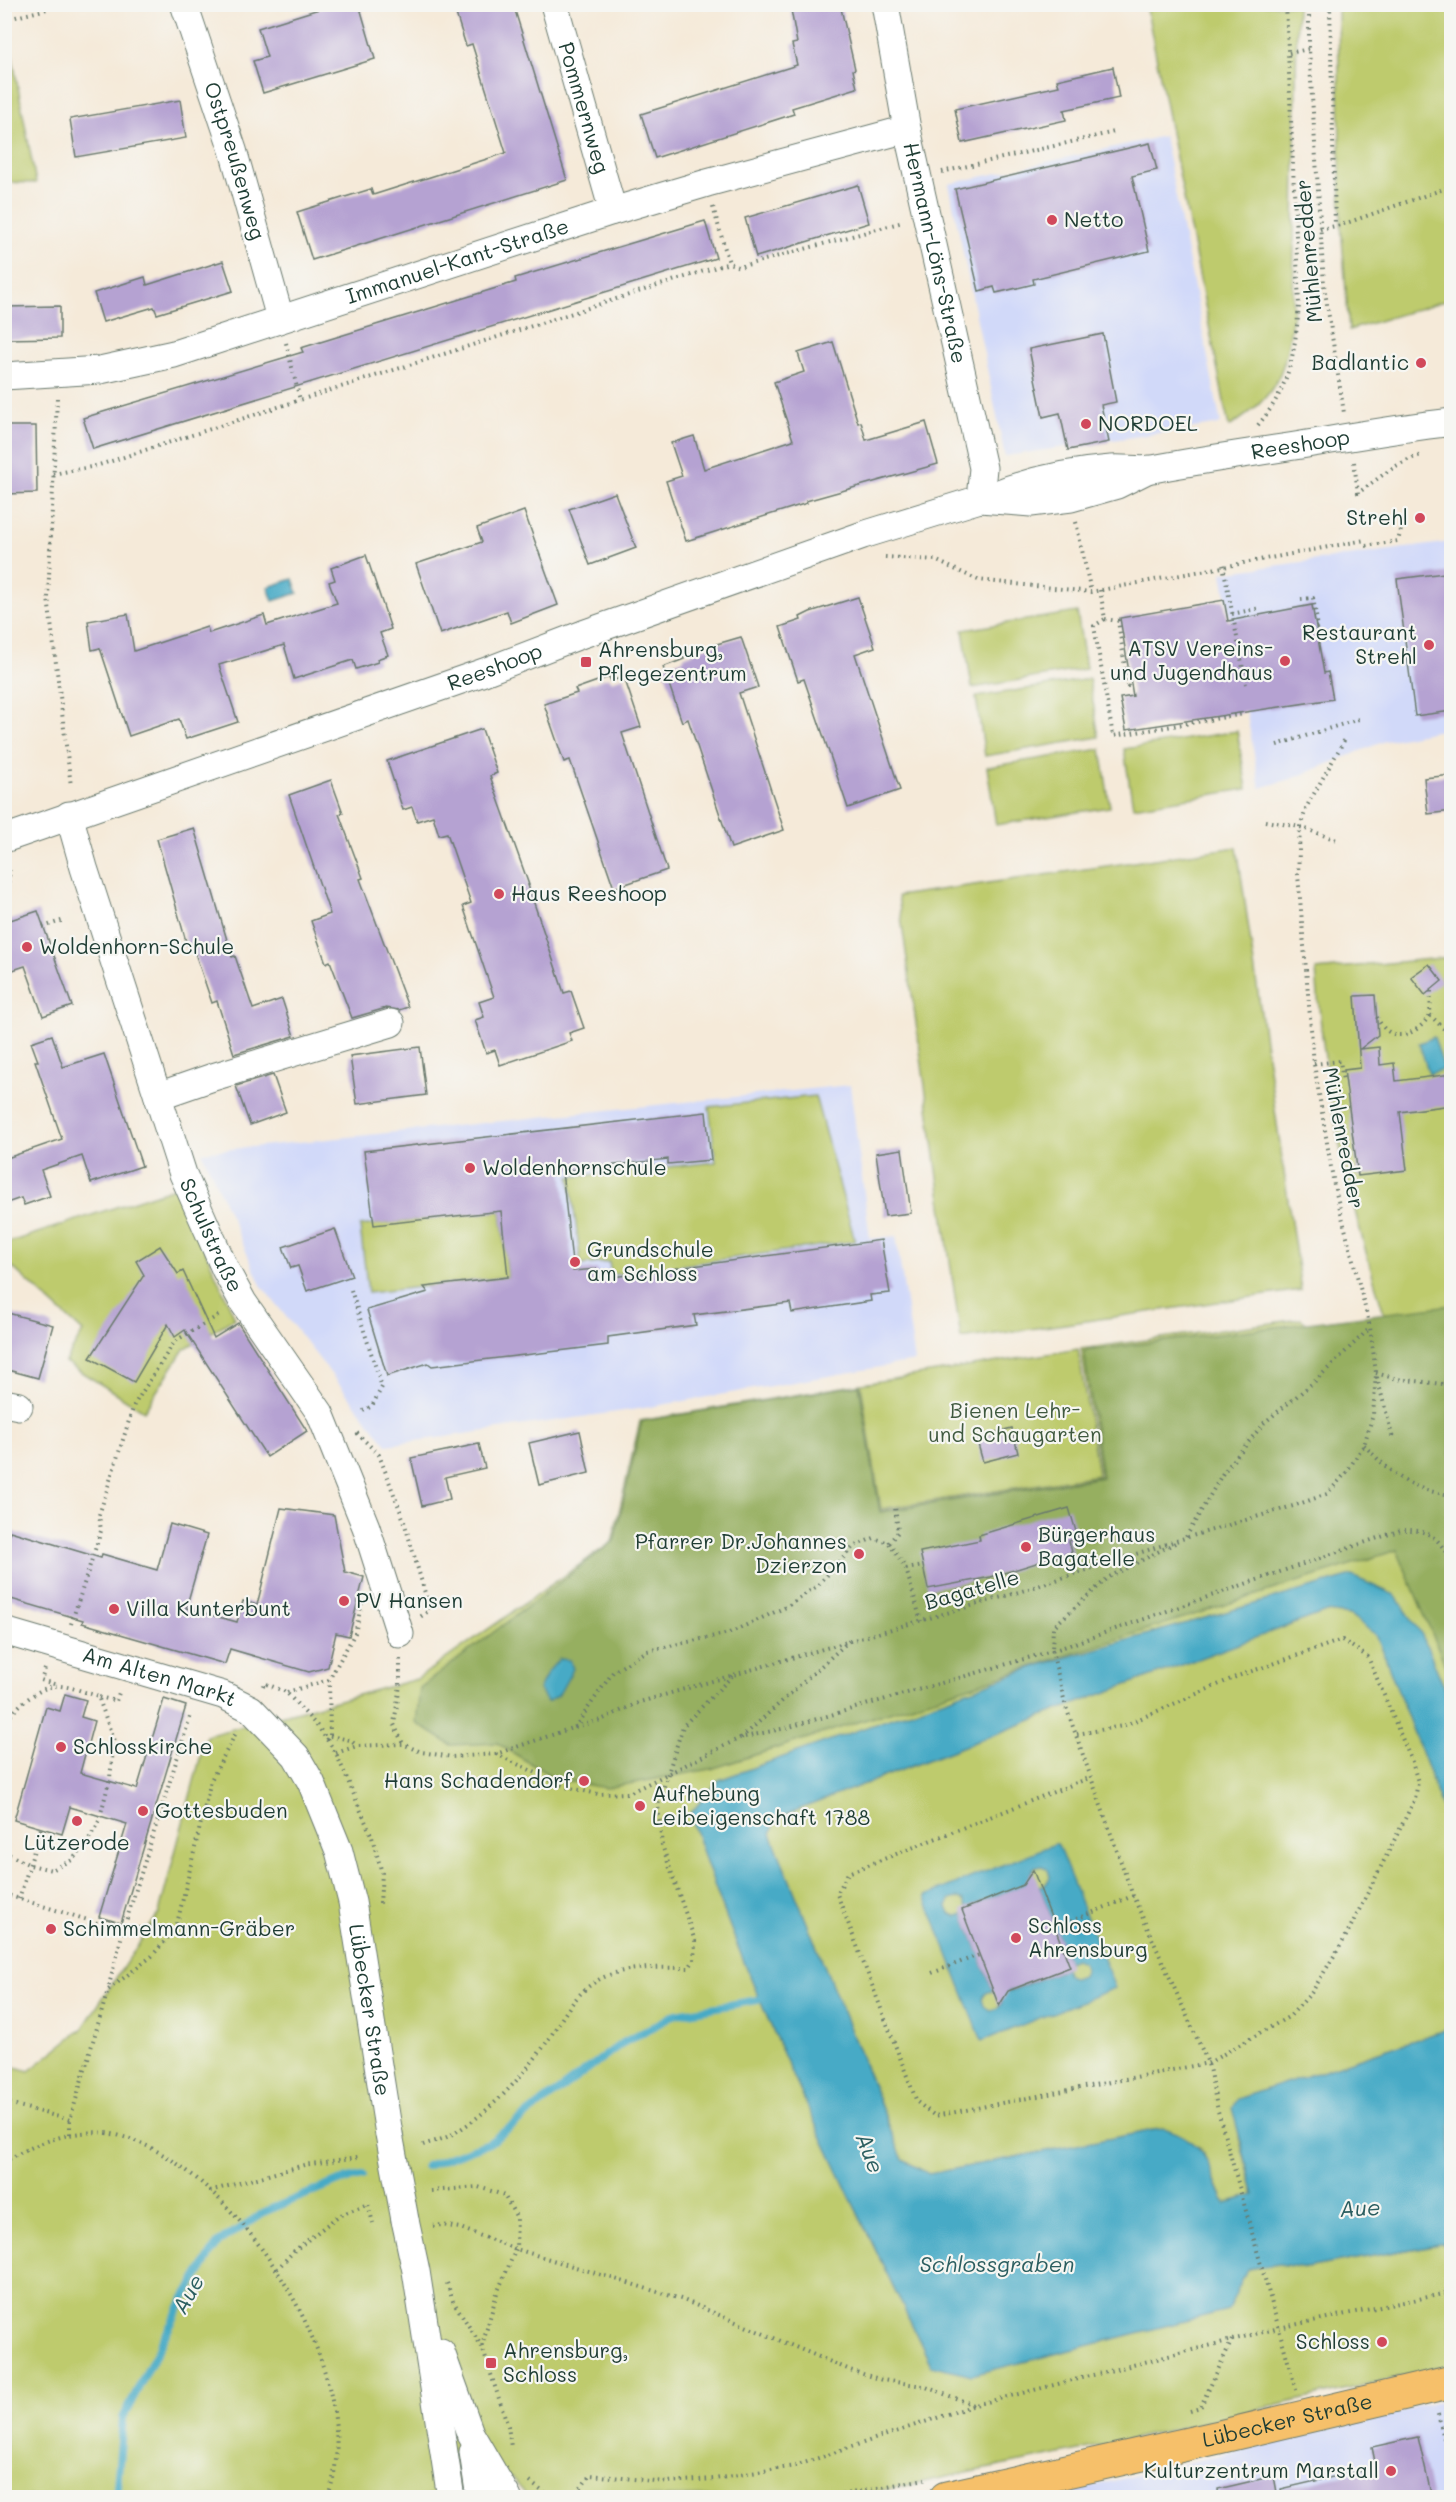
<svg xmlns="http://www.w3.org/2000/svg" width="1456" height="2502" font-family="Mali,sans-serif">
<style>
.built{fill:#d1d9f9}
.green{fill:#becb6d;stroke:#6e8450;stroke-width:1.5}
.forest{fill:#96af60;stroke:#5a764a;stroke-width:1.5}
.water{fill:#46aac6;stroke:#32747d;stroke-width:1.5;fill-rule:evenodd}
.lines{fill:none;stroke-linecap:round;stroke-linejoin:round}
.stream{stroke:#46aac6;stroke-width:8}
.building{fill:#b5a2d2}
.minor-casing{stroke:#6a7a6e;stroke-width:29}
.major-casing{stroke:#6a7a6e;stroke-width:35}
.path{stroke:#6a7a6e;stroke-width:4;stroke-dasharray:1.5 4.5;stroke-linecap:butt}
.minor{stroke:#fff;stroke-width:27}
.major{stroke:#f6c06b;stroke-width:33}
.minor-bridge-casing{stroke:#6a7a6e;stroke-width:29;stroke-linecap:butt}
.minor-bridge{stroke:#fff;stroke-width:27}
.poi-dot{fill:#d1495b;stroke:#f6f6f2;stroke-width:2}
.labels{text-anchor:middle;stroke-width:4.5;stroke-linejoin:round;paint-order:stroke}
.street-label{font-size:21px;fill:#1f3d34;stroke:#f6f6f2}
.poi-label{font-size:21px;fill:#1f3d34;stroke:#f6f6f2;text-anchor:start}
.park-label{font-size:21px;fill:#3f593f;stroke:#f6f6f2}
.water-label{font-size:22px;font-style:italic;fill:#2b5e60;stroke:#f6f6f2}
</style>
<rect width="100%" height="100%" fill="#f6f6f2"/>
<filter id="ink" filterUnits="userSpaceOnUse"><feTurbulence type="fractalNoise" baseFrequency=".0167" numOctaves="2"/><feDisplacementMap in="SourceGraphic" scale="12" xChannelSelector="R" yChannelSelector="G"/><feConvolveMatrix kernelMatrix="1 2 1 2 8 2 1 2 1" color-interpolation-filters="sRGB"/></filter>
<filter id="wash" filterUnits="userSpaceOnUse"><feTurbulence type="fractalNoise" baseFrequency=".008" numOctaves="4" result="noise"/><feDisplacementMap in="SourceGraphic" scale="24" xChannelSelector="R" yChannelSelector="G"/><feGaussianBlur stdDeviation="1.35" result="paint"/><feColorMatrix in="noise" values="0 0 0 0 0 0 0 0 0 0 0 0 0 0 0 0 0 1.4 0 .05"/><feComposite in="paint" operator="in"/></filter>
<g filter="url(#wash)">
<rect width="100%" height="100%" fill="#f5ead9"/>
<g class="built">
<path d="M1164,136L1221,424L1005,456L949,184Z"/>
<path d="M1451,542V728L1385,741L1291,779L1260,788L1222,573Z"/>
<path d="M850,1085L870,1239L896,1236L915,1361L638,1409L387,1445L261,1285L202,1152Z"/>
<path d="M1451,2399V2497L1042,2498L1443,2401Z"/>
</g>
<g class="green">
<path d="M1146,5H1297L1293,311C1286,369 1281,394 1229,427Z"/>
<path d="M1338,5H1452L1451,299L1349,330L1341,225Z"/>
<path d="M11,50L36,183L5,182V51Z"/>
<path d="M1077,612L1086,669L972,688L963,630Z"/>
<path d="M1089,679L1099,737L985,756L976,697Z"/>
<path d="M1237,731L1247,789L1133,807L1124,749Z"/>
<path d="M1101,749L1110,807L996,825L987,767Z"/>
<path d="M1237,847L1301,1290L961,1339L898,896Z"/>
<path d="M1451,957L1452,1359L1389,1329C1351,1210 1324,1095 1316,970Z"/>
<path d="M815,1096L855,1241L611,1275L609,1262L581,1265L570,1177L716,1162L709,1107Z"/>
<path d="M177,1187L235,1318L184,1349L144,1411L65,1362L83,1332L10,1265L4,1244Z"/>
<path d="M501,1211L508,1277L368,1293L360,1226Z"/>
<path d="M1301,1319L1379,1376L1451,1413V1703L1422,1635L1352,1576L1040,1665L719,1780L690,1814C751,2005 845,2184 931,2365L1247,2269L1279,2264L1306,2268L1451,2242V2365L1123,2441L850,2497H528L511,2477L427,2495V2498L5,2497L4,2064L29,2071L83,2028L159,1913L206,1736L417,1679L612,1542L640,1421L860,1384L880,1511L1100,1476L1081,1349Z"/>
<path d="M1078,1349L1098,1475L881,1509L861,1384Z"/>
<path d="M1326,1612L1350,1615L1377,1635L1451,1831V2028L1237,2099L1239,2138L1255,2195L1225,2203L1201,2148L1164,2128L929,2174L903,2160L771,1834L776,1818L1066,1707Z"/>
</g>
<path class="forest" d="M1451,1305V1679L1397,1550L711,1769L606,1788L556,1779L497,1743L451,1745L416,1723L420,1688L614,1541L642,1421L859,1385L880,1512L1102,1477L1084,1351Z"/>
<g class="water">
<path d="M293,579L298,593L273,601L268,587Z"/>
<path d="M1434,1037L1444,1069L1429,1074L1419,1043Z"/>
<path d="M1352,1576L1395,1595L1422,1635L1451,1703V1831L1377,1636L1350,1615L1326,1612L1066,1707L776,1818L771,1834L903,2160L929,2174L1164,2128C1212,2144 1205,2165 1225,2203L1255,2195L1232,2108L1237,2099L1451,2028V2242L1306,2268L1279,2264L1247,2269L1228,2310L972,2375L931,2365C845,2184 751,2005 690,1814L719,1780L1040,1665Z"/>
<path d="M559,1659L570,1660L573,1669L558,1696L547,1702L539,1689L548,1672Z"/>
<path d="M1057,1843L1115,1988L982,2041L925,1896ZM1042,1866L1048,1870L1050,1877L1046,1884L1039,1886L1068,1962L1075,1959L1082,1962L1085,1969L1082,1976L1074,1979L1068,1976L1065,1969L1000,1995L1002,2002L998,2008L990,2010L984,2006L982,1999L986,1993L993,1991L964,1915L957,1917L950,1914L947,1907L950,1900L957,1898L964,1901L967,1908L1032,1882L1030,1874L1034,1868Z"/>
</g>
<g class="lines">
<g class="stream">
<path d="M426,2166L489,2143L621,2044L676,2014L758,2000"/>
<path d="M116,2498L123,2418L184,2299L218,2243L266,2211L339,2181L362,2176"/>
</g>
</g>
<g id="blocks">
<g class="building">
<path d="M335,4H359L375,59L263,93L253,61L267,57L258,28Z"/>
<path d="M453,4H513L567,180L312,260L297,212L371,189L373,195L506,153L472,44L466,46Z"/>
<path d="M790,4H840L855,69L853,70L857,88L792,108L794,114L655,158L641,114L797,65L792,44L797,43Z"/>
<path d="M1113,67L1119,98L1064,110L1066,120L962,143L955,109L1059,86L1057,80Z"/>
<path d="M180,100L186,138L76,157L70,119Z"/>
<path d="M1150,143L1157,170L1132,176L1149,251L1033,279L1034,284L996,293L994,287L979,291L955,189Z"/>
<path d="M858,185L869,223L756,257L745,218Z"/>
<path d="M705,221L716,258L93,449L83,418L303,352L301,348L516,282L515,278Z"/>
<path d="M223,261L233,291L157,314L154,307L103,322L94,293L145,277L147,285Z"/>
<path d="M60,306V338L4,339V307Z"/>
<path d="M1103,334L1116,402L1101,405L1109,442L1068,450L1060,413L1043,417L1029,349Z"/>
<path d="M833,342L858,423L861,422L866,440L926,422L938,464L806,501L807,503L686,541L666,481L682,476L671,443L694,436L704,469L793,440L774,382L804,372L798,353Z"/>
<path d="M4,426H36L37,493L4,494Z"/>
<path d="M615,493L636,548L590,565L569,509Z"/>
<path d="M524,511L558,605L511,623L507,611L440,634L416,564L482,542L477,528Z"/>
<path d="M366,555L391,629L380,633L388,655L377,659L378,662L356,669L353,660L294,679L284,645L219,665L238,722L186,739L179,719L129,736L100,648L92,650L88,621L128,614L134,651L207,627L209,633L264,615L267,625L337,603L329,582L335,580L331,568Z"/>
<path d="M1452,572V711L1415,716L1397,579Z"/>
<path d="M858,597L875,647L855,654L900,790L848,808L804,679L798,681L780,627L801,620L800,617L810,612Z"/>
<path d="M1224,600L1228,621L1312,605L1324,673L1328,672L1333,699L1126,730L1120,698L1133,696L1120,618Z"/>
<path d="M741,637L758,687L739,693L784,830L731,848L688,719L682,722L663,667L684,659L683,657L694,653L693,651Z"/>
<path d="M609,677L611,681L624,677L641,727L622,733L667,870L614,888L570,760L564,762L544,704L577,693L575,689Z"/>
<path d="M482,729L497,773L490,776L529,885H528L564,993L571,991L584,1028L569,1033L572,1041L500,1065L495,1050L486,1053L475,1020L484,1017L479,1002L494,997L463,906L471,903L447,833L439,835L433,816L417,821L412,807L403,810L387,761Z"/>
<path d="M1452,775V811L1428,814L1424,778Z"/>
<path d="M331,780L343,813L339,814L363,878L360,879L408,1007L399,1010L386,1008L352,1018L330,961L326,963L311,921L330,914L289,795Z"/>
<path d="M194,828L232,957L235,956L253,1009L282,999L294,1036L234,1054L217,1001L212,1003L192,944L187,945L157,839Z"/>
<path d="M38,911L72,1006L43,1016L25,966L4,973V922Z"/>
<path d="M1429,964L1442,981L1425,995L1411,977Z"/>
<path d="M1375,995L1378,1035L1360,1049L1379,1047L1380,1065L1394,1063L1396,1081L1452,1074V1105L1400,1112L1407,1170L1358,1176L1344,1070L1360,1068L1355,996Z"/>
<path d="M52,1035L63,1067L104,1054L142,1166L91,1183L82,1156L41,1170L50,1196L24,1205L21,1198L4,1204V1159L62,1139L35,1061H38L31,1042Z"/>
<path d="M420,1047L426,1095L357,1104L350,1056Z"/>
<path d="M273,1075L286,1112L250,1125L236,1086Z"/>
<path d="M706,1112L711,1160L668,1164V1159L562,1171L573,1271L597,1269L599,1279L881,1240L890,1293L870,1295L871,1301L792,1313L790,1303L694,1315L696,1325L608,1337V1345L432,1366L428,1363L387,1376L367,1310L428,1292L424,1287L508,1277L501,1211L374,1225L364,1151Z"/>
<path d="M902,1149L911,1213L885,1216L876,1153Z"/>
<path d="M335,1229L352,1276L307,1291L298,1266L291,1268L283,1247Z"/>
<path d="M160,1246L178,1274L183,1271L214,1338L238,1323L307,1431L267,1457L185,1330L175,1337L168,1324L134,1382L90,1358L144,1275L136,1261Z"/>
<path d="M4,1312L53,1325L38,1378L4,1369Z"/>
<path d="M1012,1428L1018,1453L983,1462L976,1437Z"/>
<path d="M580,1431L589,1473L539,1485L529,1443Z"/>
<path d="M479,1444L485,1468L445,1477L450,1499L422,1506L411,1458Z"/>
<path d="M281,1508L334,1515L345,1572L364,1577L349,1636L336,1633L328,1667L309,1672L230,1649L225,1664L82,1623L83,1620L4,1597V1549L10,1531L101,1558L102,1554L157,1570L170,1524L207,1535L186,1608L237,1622L243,1601L257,1605Z"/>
<path d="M1069,1508L1078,1538L1069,1541L1072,1552L991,1577L928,1589L920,1552L980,1540L979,1535Z"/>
<path d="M65,1694L86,1700L81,1717L94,1721L80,1773L137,1789L164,1699L186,1706L121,1923L99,1917L127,1824L70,1807L62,1834L14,1820L46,1707L60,1711Z"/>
<path d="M1033,1870L1070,1967L1008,1991L999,2006L962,1910L1023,1885Z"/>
<path d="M1418,2437L1432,2498H1282L1281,2489L1376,2467L1372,2447Z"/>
<path d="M1274,2476L1278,2498H1219L1218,2489Z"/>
</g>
</g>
</g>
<g filter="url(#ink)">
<use href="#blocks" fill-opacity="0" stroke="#6a7a6e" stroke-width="1.5"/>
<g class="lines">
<g class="minor-casing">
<g id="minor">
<path id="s1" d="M184,4L233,150L280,318"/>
<path id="s2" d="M554,4L613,211"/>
<path id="s3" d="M885,4L907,129L983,468L980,499"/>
<path id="s4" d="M4,376L100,370L174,354L613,211L707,183L907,129"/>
<path id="s5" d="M991,496C1030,480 1070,472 1111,469C1125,468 1139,471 1153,469C1210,458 1267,451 1325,441C1367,434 1409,427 1452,422"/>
<path id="s6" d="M69,815L84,868L183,1174L225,1269L243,1302L320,1413L366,1527L400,1634"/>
<path id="s7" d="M4,839L484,672L583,634L863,535L980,499L1031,503L1071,498L1117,485L1149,469"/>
<path d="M158,1096L213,1077L391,1023"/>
<path d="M4,1403L19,1406"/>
<path id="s8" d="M4,1631L223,1695L251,1709L296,1756L311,1782L339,1851L352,1902L389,2134"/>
<path d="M405,2220L416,2271L451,2498"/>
<path d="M441,2352L470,2433L508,2498"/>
<path d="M473,2452L480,2498"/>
</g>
</g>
<g class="major-casing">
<g id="major">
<path id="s9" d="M946,2498L1219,2437L1452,2382"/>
</g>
</g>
<g class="path">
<path d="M1309,4V49L1324,285L1344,413"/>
<path d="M1330,4L1335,226"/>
<path d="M4,20L67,4"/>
<path d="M1289,53L1309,49"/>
<path d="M942,172L1114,132"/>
<path d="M713,207L729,263L739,267L903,222"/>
<path d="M1320,229L1341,225L1452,186"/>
<path d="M286,343L300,400L729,263"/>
<path d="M57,398L48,598L71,786"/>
<path d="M1258,425C1290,388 1295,352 1299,305L1286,4"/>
<path d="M1354,462L1358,493C1378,479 1398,461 1422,455"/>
<path d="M53,474L96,466L300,400"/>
<path d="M1076,522L1091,592"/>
<path d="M1366,546L1398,541L1402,526"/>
<path d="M885,557L935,560L978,580L1091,592L1365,540"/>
<path d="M1223,565L1246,684"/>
<path d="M1100,590L1105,619L1094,626L1113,736L1244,714"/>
<path d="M1301,599L1313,598L1318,627L1316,628"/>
<path d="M1232,614L1260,608"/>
<path d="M1105,619L1118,621L1128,686L1132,685"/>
<path d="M1277,745L1359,719"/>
<path d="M1265,821L1300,827L1340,841"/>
<path d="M4,892L7,891L10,870"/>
<path d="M43,927L64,920"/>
<path d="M1431,991L1430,1015L1444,1029L1452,1032"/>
<path d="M1377,1017C1389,1045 1416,1037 1430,1015"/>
<path d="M1314,1064L1340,1061L1343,1081"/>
<path d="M351,1290L382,1387L372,1406L361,1412"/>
<path d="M1376,1373L1397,1379L1452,1385"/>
<path d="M1377,1377L1393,1439"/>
<path d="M357,1433L379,1455L403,1518L430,1610L420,1617"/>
<path d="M1364,1445C1393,1475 1409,1490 1452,1495"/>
<path d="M1186,1537L1223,1473L1264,1423L1314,1382L1370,1328"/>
<path d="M889,1543L898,1532L895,1507"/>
<path d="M1175,1543L1109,1577L1053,1627L1052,1651L1401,1530C1431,1529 1441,1539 1452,1566"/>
<path d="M906,1569L923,1566"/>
<path d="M71,1624L101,1531L99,1515L134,1405L175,1341L221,1314"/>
<path d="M400,1659V1685L394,1724L403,1744"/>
<path d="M45,1669L41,1680L57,1685"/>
<path d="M263,1686L264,1683L286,1692L319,1728L336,1753L372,1837L382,1873L380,1904"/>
<path d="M287,1692L329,1680"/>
<path d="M99,1697L116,1701L120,1690"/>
<path d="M4,1725C12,1709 42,1683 61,1686C73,1687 86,1693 98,1696L114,1741L110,1778L99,1821L86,1844L72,1860L52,1870L30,1865L4,1852"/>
<path d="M575,1727L601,1720L640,1702L1019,1592L1185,1538L1293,1506L1327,1494L1346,1473L1364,1445L1373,1415L1376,1373L1370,1327L1334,1185L1314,1064L1298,875L1300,827L1307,806L1345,739"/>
<path d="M1077,1734L1123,1726L1238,1676L1342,1640L1368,1657L1412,1762L1418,1782L1415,1799L1345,1938L1312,1992L1290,2016L1208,2063L935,2116L917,2102L837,1894L848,1873L1089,1778"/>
<path d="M330,1736L350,1740L357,1746"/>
<path d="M741,1738L849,1641"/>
<path d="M327,1740L330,1736L329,1680L355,1633L362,1602"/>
<path d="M336,1753L357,1746L403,1744L421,1752L452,1757L496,1754L575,1727L613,1672L647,1651L729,1633L786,1607L817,1586L854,1546L874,1538L889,1543L906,1569L921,1621"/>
<path d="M496,1754L566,1787L598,1794L629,1793L740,1738L786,1728L1052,1651L1066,1707L1133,1896L1208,2063L1218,2111L1296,2390"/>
<path d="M4,1894L123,1931L108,1989"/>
<path d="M19,1899L41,1828"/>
<path d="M176,1928L148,1926L123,1931L191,1714"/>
<path d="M1054,1928L1133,1896"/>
<path d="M932,1973L979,1955"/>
<path d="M4,2102L70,2120"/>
<path d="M70,2134V2120L108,1990L152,1956L176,1928L211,1780L237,1731"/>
<path d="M423,2145C431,2142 441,2140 449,2136C486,2116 520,2080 544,2046C559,2025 572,1996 595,1982C621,1965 659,1968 689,1968L694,1960L695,1941L662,1845L658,1805L683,1726L735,1673"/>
<path d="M4,2162C35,2143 76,2127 112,2134C233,2158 375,2379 327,2498"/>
<path d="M210,2191L304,2165L358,2157"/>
<path d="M431,2191L478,2187L504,2195L517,2218L516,2249L497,2293L482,2346"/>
<path d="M433,2226L442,2225L460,2228L516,2249L681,2299L850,2370L882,2380L923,2386L974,2405"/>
<path d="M277,2269L294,2251L338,2216L368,2204L373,2223"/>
<path d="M447,2283L453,2301L482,2347L508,2426L511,2447"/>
<path d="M1190,2411L1200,2408L1232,2340"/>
<path d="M1438,2414L1452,2472"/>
<path d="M530,2482L551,2498"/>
<path d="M574,2498L590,2475L666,2482L714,2479L795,2466L975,2405L1279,2328L1452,2292"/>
<path d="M824,2498L925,2479"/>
</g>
<use href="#minor" class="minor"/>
<use href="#major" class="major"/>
<g class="minor-bridge-casing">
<path id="minor-bridge" d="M389,2134L405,2220"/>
</g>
<use href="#minor-bridge" class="minor-bridge"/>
</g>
</g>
<g class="poi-dot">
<circle cx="1052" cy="220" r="6"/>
<circle cx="1421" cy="363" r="6"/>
<circle cx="1086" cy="424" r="6"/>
<circle cx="1420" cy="518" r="6"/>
<circle cx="1429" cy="645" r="6"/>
<circle cx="1285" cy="661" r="6"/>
<rect x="580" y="656" width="12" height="12" rx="3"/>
<circle cx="499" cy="894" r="6"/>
<circle cx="27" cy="947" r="6"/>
<circle cx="470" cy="1168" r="6"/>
<circle cx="575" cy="1262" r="6"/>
<circle cx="1026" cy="1547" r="6"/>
<circle cx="859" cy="1554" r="6"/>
<circle cx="344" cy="1601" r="6"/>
<circle cx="114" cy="1609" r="6"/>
<circle cx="61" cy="1747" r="6"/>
<circle cx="584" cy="1781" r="6"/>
<circle cx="640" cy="1806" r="6"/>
<circle cx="143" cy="1811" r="6"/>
<circle cx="77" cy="1821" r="6"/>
<circle cx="51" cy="1929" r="6"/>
<circle cx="1016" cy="1938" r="6"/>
<circle cx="1382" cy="2342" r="6"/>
<rect x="485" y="2357" width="12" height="12" rx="3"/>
<circle cx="1391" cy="2471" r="6"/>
</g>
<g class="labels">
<g class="street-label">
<text dy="7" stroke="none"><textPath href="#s2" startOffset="108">Pommernweg</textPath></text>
<text dy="7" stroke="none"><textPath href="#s1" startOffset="165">Ostpreußenweg</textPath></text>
<text transform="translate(1309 251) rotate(-95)" y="7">Mühlenredder</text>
<text dy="7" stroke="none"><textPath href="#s3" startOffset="254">Hermann-Löns-Straße</textPath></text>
<text dy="7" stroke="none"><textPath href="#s4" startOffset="470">Immanuel-Kant-Straße</textPath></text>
<text dy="7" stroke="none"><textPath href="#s5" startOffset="315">Reeshoop</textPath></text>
<text dy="7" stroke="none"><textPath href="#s7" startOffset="520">Reeshoop</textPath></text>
<text transform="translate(1343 1138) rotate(79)" y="7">Mühlenredder</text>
<text dy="7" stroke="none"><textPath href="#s6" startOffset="444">Schulstraße</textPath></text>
<text transform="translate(972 1590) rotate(-16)" y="7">Bagatelle</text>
<text dy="7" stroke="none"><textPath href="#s8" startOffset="162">Am Alten Markt</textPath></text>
<text dy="7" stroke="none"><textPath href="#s8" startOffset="591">Lübecker Straße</textPath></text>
<text dy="7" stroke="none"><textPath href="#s9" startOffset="350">Lübecker Straße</textPath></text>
</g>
<g class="poi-label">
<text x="1064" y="227">Netto</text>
<text x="1409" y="370" text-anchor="end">Badlantic</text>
<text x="1098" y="431">NORDOEL</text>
<text x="1408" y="525" text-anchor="end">Strehl</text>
<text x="1417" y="640" text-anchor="end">Restaurant<tspan x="1417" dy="24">Strehl</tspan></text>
<text x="1273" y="656" text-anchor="end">ATSV Vereins-<tspan x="1273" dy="24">und Jugendhaus</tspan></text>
<text x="598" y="657">Ahrensburg,<tspan x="598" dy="24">Pflegezentrum</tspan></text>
<text x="511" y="901">Haus Reeshoop</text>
<text x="39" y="954">Woldenhorn-Schule</text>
<text x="482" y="1175">Woldenhornschule</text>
<text x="587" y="1257">Grundschule<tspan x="587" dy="24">am Schloss</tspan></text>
<text x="1038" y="1542">Bürgerhaus<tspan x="1038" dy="24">Bagatelle</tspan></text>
<text x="847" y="1549" text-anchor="end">Pfarrer Dr.Johannes<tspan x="847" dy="24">Dzierzon</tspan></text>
<text x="356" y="1608">PV Hansen</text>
<text x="126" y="1616">Villa Kunterbunt</text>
<text x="73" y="1754">Schlosskirche</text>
<text x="572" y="1788" text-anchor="end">Hans Schadendorf</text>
<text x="652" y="1801">Aufhebung<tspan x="652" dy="24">Leibeigenschaft 1788</tspan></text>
<text x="155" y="1818">Gottesbuden</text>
<text x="77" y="1850" text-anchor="middle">Lützerode</text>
<text x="1028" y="1933">Schloss<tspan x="1028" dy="24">Ahrensburg</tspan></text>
<text x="63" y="1936">Schimmelmann-Gräber</text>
<text x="1370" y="2349" text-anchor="end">Schloss</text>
<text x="503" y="2358">Ahrensburg,<tspan x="503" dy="24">Schloss</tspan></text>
<text x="1379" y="2478" text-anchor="end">Kulturzentrum Marstall</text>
</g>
<g class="park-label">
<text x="1015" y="1418">Bienen Lehr-<tspan x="1015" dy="24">und Schaugarten</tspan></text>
</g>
<g class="water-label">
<text transform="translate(870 2153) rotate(69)" y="8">Aue</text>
<text transform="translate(1360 2208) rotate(-3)" y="8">Aue</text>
<text x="997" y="2272">Schlossgraben</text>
<text transform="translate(188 2294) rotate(-60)" y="8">Aue</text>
</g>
</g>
<rect width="1456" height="2502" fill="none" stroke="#f6f6f2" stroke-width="24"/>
</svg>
